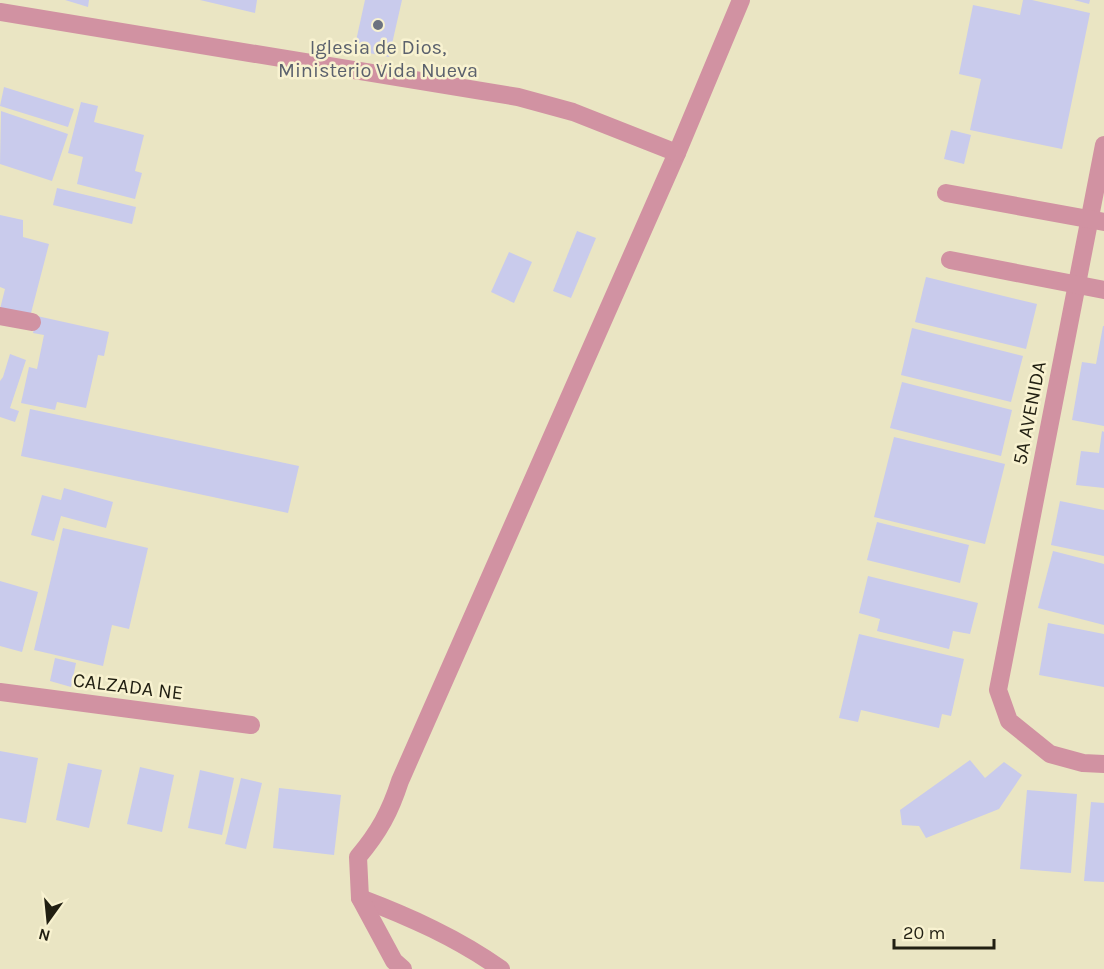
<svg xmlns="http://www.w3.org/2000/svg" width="1104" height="969" font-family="Karla,sans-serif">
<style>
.building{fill:#c9cbec}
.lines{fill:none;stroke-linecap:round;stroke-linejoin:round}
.lane{stroke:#d192a2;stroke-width:18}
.street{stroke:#d192a2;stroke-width:18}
.worship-dot{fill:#6b7280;stroke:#f8f2d0;stroke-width:2}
.labels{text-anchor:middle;stroke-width:5;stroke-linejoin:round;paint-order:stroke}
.worship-label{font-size:20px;fill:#5b616d;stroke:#f8f2d0}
.street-label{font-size:20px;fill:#211f12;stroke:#f8f2d0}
</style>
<rect width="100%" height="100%" fill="#eae5c3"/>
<g class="building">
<path d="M65,0H89L88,7Z"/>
<path d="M200,0H257L255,13Z"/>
<path d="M365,0H402L389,57L354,50Z"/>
<path d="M1023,0H1032L1090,13L1062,149L970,130L981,79L959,74L973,5L1020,15Z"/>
<path d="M1074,0H1090L1089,4Z"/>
<path d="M4,87L74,109L68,127L0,106Z"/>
<path d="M81,102L98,106L94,122L144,135L135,171L142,173L135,199L77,184L83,157L68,153Z"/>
<path d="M1,111L68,134L52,181L0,164Z"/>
<path d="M951,130L971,135L964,164L944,159Z"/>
<path d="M57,188L136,207L132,224L53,205Z"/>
<path d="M0,215L23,220V237L49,244L30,317L0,309L5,289L0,287Z"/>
<path d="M577,231L596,238L571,298L553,291Z"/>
<path d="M509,252L532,262L514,303L491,292Z"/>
<path d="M926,277L1037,304L1026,349L915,322Z"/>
<path d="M37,316L109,332L104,356L98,355L86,408L57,402L55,410L21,403L29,367L37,369L44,335L33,333Z"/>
<path d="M1103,326H1104V426L1072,420L1082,362L1096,364Z"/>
<path d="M912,328L1023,356L1011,402L901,375Z"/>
<path d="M10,354L26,360L10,408L19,411L15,422L0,417V381L3,377Z"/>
<path d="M902,382L1012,410L1001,456L890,428Z"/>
<path d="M30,409L299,466L288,513L21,456Z"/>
<path d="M1102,431L1104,432V488L1076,485L1081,451L1099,453Z"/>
<path d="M894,437L1005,464L985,544L874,517Z"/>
<path d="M64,488L113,502L106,528L61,516L54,541L31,535L42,495L61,500Z"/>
<path d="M1060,501L1104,510V556L1051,545Z"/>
<path d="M877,522L969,545L960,583L867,560Z"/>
<path d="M63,528L148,548L129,629L112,625L103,666L34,650Z"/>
<path d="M1053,551L1104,564V625L1038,608Z"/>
<path d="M868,576L978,603L970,634L953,631L949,649L877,631L880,619L859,613Z"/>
<path d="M0,581L38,592L22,652L0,646Z"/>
<path d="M1048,623L1104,634V687L1039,675Z"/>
<path d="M859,634L964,659L951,716L942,714L939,728L861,710L858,722L839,718Z"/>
<path d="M55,658L76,663L71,687L50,681Z"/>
<path d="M0,751L38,758L26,823L0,818Z"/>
<path d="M970,760L985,778L1004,762L1022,775L999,809L926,838L919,826L902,825L900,810Z"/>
<path d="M68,763L102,770L89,828L56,820Z"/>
<path d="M140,767L174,775L162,832L127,824Z"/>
<path d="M200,770L234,778L222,835L188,828Z"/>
<path d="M241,778L262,783L246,849L225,844Z"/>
<path d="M279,788L341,795L334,855L273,848Z"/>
<path d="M1027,790L1077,794L1071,873L1020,869Z"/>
<path d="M1091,802L1104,803V882L1084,881Z"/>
</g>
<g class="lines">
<g class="lane">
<path d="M0,316L32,322"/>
<path d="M360,898C410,917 457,938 501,969"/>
<path d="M403,969L394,961L360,898L358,857C379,832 390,812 400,781L677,153"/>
</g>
<g class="street">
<path d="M0,12L518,97L573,112L677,153L741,0"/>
<path d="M1104,145L998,690L1009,721L1050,754L1083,763L1104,764"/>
<path d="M946,193L1104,222"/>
<path d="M950,260L1104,290"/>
<path d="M0,692L251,725"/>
</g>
</g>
<circle class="worship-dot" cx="378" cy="25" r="6"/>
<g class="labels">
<g class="worship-label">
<text x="378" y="54">Iglesia de Dios,<tspan x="378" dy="23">Ministerio Vida Nueva</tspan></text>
</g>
<g class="street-label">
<text transform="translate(1029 413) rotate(-79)" y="7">5A AVENIDA</text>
<text transform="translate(128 686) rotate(7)" y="7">CALZADA NE</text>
</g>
</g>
<g transform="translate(48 921) rotate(195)" stroke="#f8f2d0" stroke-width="4.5" paint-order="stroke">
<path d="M0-4.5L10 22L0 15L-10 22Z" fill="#211f12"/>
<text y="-9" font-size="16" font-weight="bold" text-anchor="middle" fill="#211f12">N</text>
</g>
<path d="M894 939v9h100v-9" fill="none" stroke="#211f12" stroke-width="3"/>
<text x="903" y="939" font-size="18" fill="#211f12" stroke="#f8f2d0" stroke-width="4.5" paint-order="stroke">20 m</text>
</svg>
